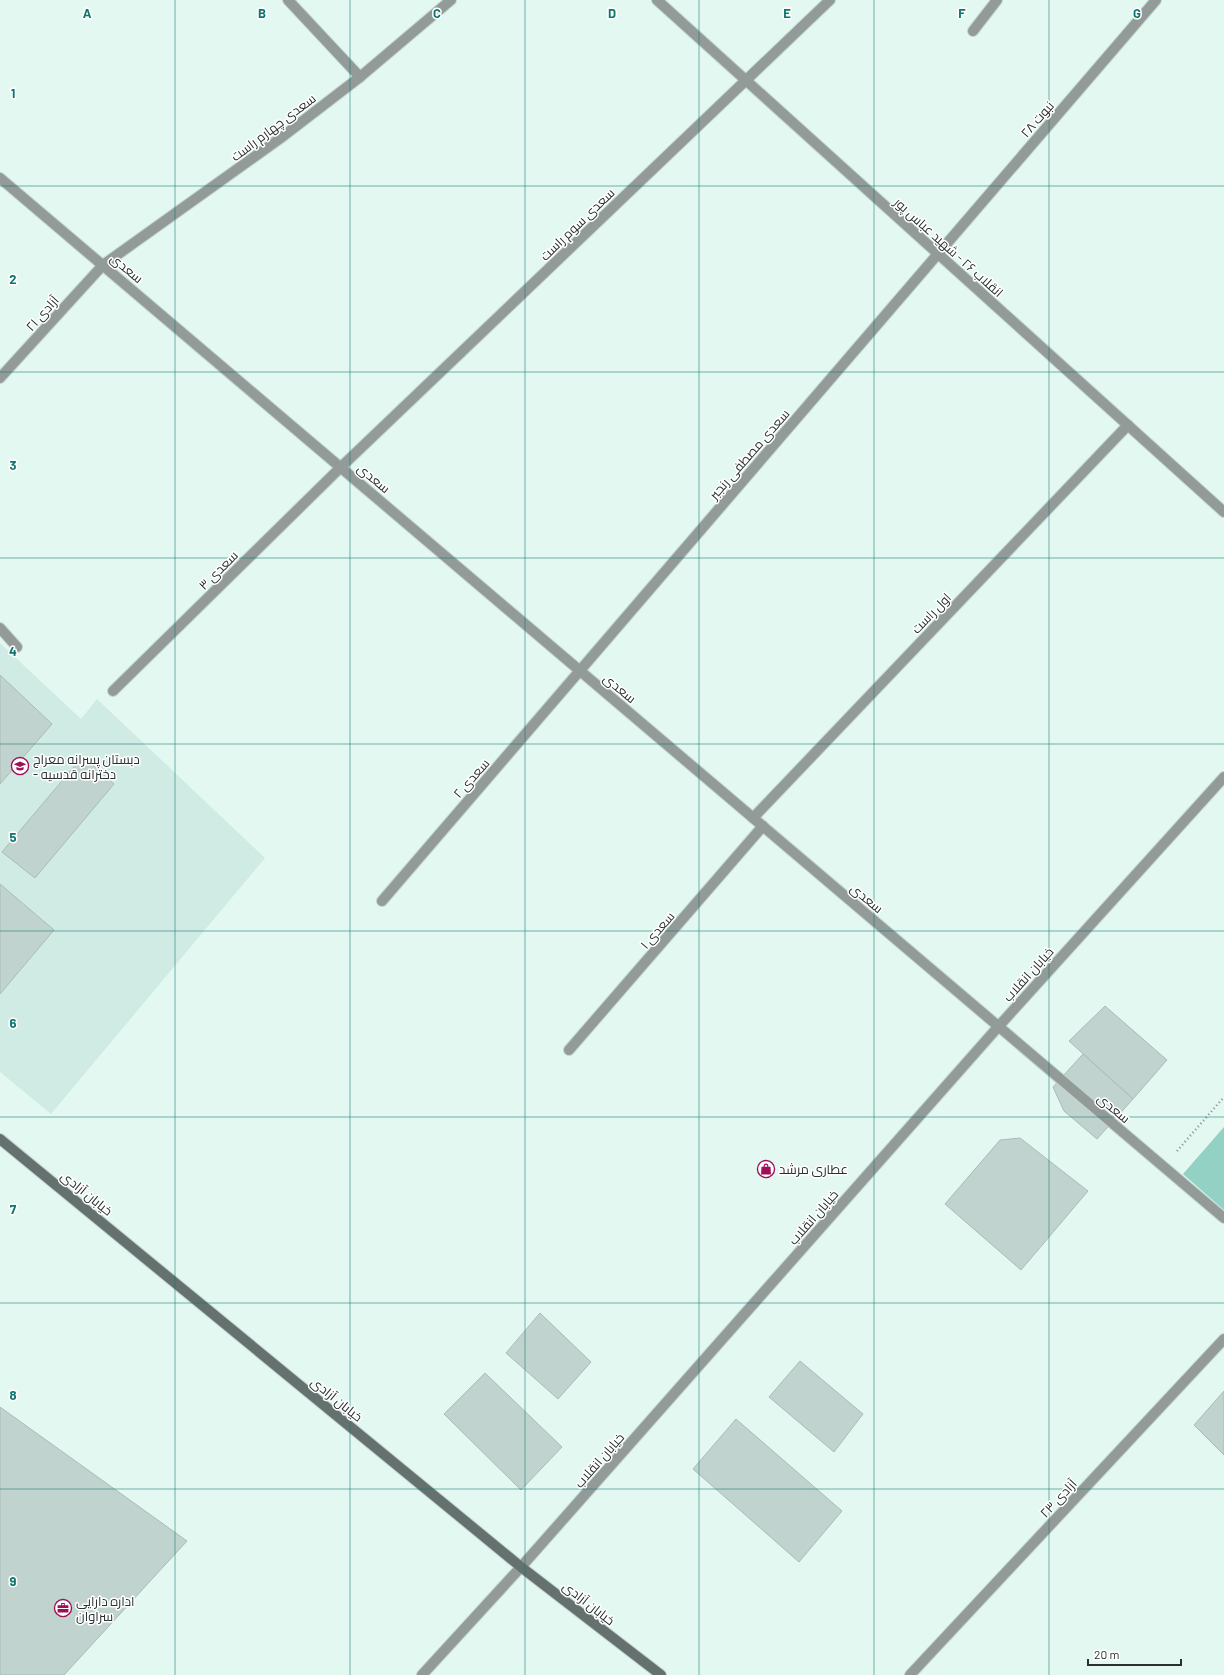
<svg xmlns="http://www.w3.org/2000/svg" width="1224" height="1675" font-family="Barlow,Cairo,sans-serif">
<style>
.built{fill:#cfebe4}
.green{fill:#92d1c3}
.building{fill:#c0d3ce;stroke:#a9bcb7}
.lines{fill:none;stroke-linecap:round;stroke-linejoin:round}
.minor-casing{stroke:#c2d4cf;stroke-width:12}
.tertiary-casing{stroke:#c2d4cf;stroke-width:12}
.secondary-casing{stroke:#c2d4cf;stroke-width:12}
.path{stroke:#828f8b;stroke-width:2.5;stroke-dasharray:1 3;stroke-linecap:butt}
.minor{stroke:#929b98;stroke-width:10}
.tertiary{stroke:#929b98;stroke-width:10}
.secondary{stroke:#65716e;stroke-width:10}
.grid{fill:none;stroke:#0f766e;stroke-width:1;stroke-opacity:0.55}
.labels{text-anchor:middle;stroke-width:3;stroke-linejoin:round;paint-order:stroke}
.street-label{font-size:13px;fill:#29302f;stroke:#fff}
.poi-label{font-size:13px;fill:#29302f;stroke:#fff;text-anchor:start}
.grid-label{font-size:13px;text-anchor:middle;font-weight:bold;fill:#0f766e;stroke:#fff;stroke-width:3;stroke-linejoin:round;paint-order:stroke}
</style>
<rect width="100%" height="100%" fill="#e4f8f2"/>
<path class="built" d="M0,643L81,719L97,699L265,858L51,1114L0,1072Z"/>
<path class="green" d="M1224,1127V1210L1183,1174Z"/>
<g class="building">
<path d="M0,675L52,724L0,784Z"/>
<path d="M83,756L114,784L35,878L2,852Z"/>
<path d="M0,884L54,930L0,994Z"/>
<path d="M1105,1006L1167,1060L1133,1099L1069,1041Z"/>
<path d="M1083,1054L1133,1099L1097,1139L1064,1111L1053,1087Z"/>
<path d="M1020,1138L1088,1191L1021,1270L945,1204L1000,1140Z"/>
<path d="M540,1313L591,1362L558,1399L506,1353Z"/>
<path d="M800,1361L863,1414L834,1452L769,1397Z"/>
<path d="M485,1373L562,1447L521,1490L444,1414Z"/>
<path d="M1224,1391V1455L1194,1425Z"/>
<path d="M0,1407L187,1541L64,1675H0Z"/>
<path d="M736,1419L842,1511L799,1562L693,1469Z"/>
</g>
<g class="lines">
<g class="minor-casing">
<g id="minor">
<path d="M288,0L360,77"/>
<path d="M657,0L1224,512"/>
<path d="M973,31L997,0"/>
<path d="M0,178L1224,1218"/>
<path d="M0,378L103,265L282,137L360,77L451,0"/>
<path d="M0,628L17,647"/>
<path d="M113,691L341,467L830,0"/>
<path d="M753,818L1128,425"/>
<path d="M382,901L1156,0"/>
<path d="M569,1050L763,826"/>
<path d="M910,1675L1224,1339"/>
</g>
</g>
<g class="tertiary-casing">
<path id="tertiary" d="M422,1675L521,1567L998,1027L1224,777"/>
</g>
<g class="secondary-casing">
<path id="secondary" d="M0,1139L521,1567L661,1675"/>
</g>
<path class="path" d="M1177,1151L1224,1097"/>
<use href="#minor" class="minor"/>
<use href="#tertiary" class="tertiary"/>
<use href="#secondary" class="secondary"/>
</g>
<path class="grid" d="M175,0V1675M350,0V1675M525,0V1675M699,0V1675M874,0V1675M1049,0V1675M0,186H1224M0,372H1224M0,558H1224M0,744H1224M0,931H1224M0,1117H1224M0,1303H1224M0,1489H1224"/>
<defs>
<g id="school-ring" transform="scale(0.9)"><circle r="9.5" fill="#fff" stroke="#9f0f58" stroke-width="1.5"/><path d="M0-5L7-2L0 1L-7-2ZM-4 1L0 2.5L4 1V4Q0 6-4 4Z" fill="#9f0f58"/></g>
<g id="shop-ring" transform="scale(0.9)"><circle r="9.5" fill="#fff" stroke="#9f0f58" stroke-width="1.5"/><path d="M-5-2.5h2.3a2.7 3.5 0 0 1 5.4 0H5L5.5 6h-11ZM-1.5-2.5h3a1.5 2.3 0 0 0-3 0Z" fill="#9f0f58"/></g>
<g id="office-ring" transform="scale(0.9)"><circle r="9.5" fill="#fff" stroke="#9f0f58" stroke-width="1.5"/><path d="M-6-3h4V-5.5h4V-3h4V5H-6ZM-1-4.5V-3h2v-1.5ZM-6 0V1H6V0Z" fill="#9f0f58"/></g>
</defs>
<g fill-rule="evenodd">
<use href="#school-ring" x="20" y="766"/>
<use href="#shop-ring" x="766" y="1169"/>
<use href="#office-ring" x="63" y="1608"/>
</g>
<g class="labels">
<g class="street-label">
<text transform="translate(1037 119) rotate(-49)" y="5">نبوت ۲۸</text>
<text transform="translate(273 127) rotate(-37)" y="5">سعدی چهارم راست</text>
<text transform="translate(577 224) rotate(-44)" y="5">سعدی سوم راست</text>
<text transform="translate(949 247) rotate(42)" y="5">انقلاب ۲۶ - شهید عباس پور</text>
<text transform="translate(127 268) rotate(40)" y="5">سعدی</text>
<text transform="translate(42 313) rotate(-48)" y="5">آزادی ۲۱</text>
<text transform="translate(749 454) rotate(-49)" y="5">سعدی مصطفی رنجبر</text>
<text transform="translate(374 478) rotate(40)" y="5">سعدی</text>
<text transform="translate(218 570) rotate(-45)" y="5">سعدی ۳</text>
<text transform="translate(931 613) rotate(-46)" y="5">اول راست</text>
<text transform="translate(620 688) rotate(40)" y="5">سعدی</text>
<text transform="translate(471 778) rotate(-49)" y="5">سعدی ۲</text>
<text transform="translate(867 898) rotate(40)" y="5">سعدی</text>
<text transform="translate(657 930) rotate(-49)" y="5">سعدی ۱</text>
<text transform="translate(1028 974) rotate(-48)" y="5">خیابان انقلاب</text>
<text transform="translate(1114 1108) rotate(40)" y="5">سعدی</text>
<text transform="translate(87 1193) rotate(39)" y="5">خیابان آزادی</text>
<text transform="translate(813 1217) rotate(-49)" y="5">خیابان انقلاب</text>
<text transform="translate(337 1399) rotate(39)" y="5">خیابان آزادی</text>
<text transform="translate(599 1460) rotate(-49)" y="5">خیابان انقلاب</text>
<text transform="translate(1058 1498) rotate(-47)" y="5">آزادی ۲۳</text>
<text transform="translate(589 1603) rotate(38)" y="5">خیابان آزادی</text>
</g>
<g class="poi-label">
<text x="33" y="764">دبستان پسرانه معراج<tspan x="33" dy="15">- دخترانه قدسیه</tspan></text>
<text x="779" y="1174">عطاری مرشد</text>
<text x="76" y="1606">اداره دارایی<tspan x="76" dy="15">سراوان</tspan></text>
</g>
</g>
<g class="grid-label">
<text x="87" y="18">A</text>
<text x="262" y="18">B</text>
<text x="437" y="18">C</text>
<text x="612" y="18">D</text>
<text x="787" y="18">E</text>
<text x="962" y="18">F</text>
<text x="1137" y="18">G</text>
<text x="13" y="98">1</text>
<text x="13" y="284">2</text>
<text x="13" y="470">3</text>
<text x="13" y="656">4</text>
<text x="13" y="842">5</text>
<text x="13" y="1028">6</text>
<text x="13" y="1214">7</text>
<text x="13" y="1400">8</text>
<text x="13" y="1586">9</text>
</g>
<path d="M1088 1659v6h93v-6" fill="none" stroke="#29302f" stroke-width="2"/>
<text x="1094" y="1659" font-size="12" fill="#29302f" stroke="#ffffff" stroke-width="3" paint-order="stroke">20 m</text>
</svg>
